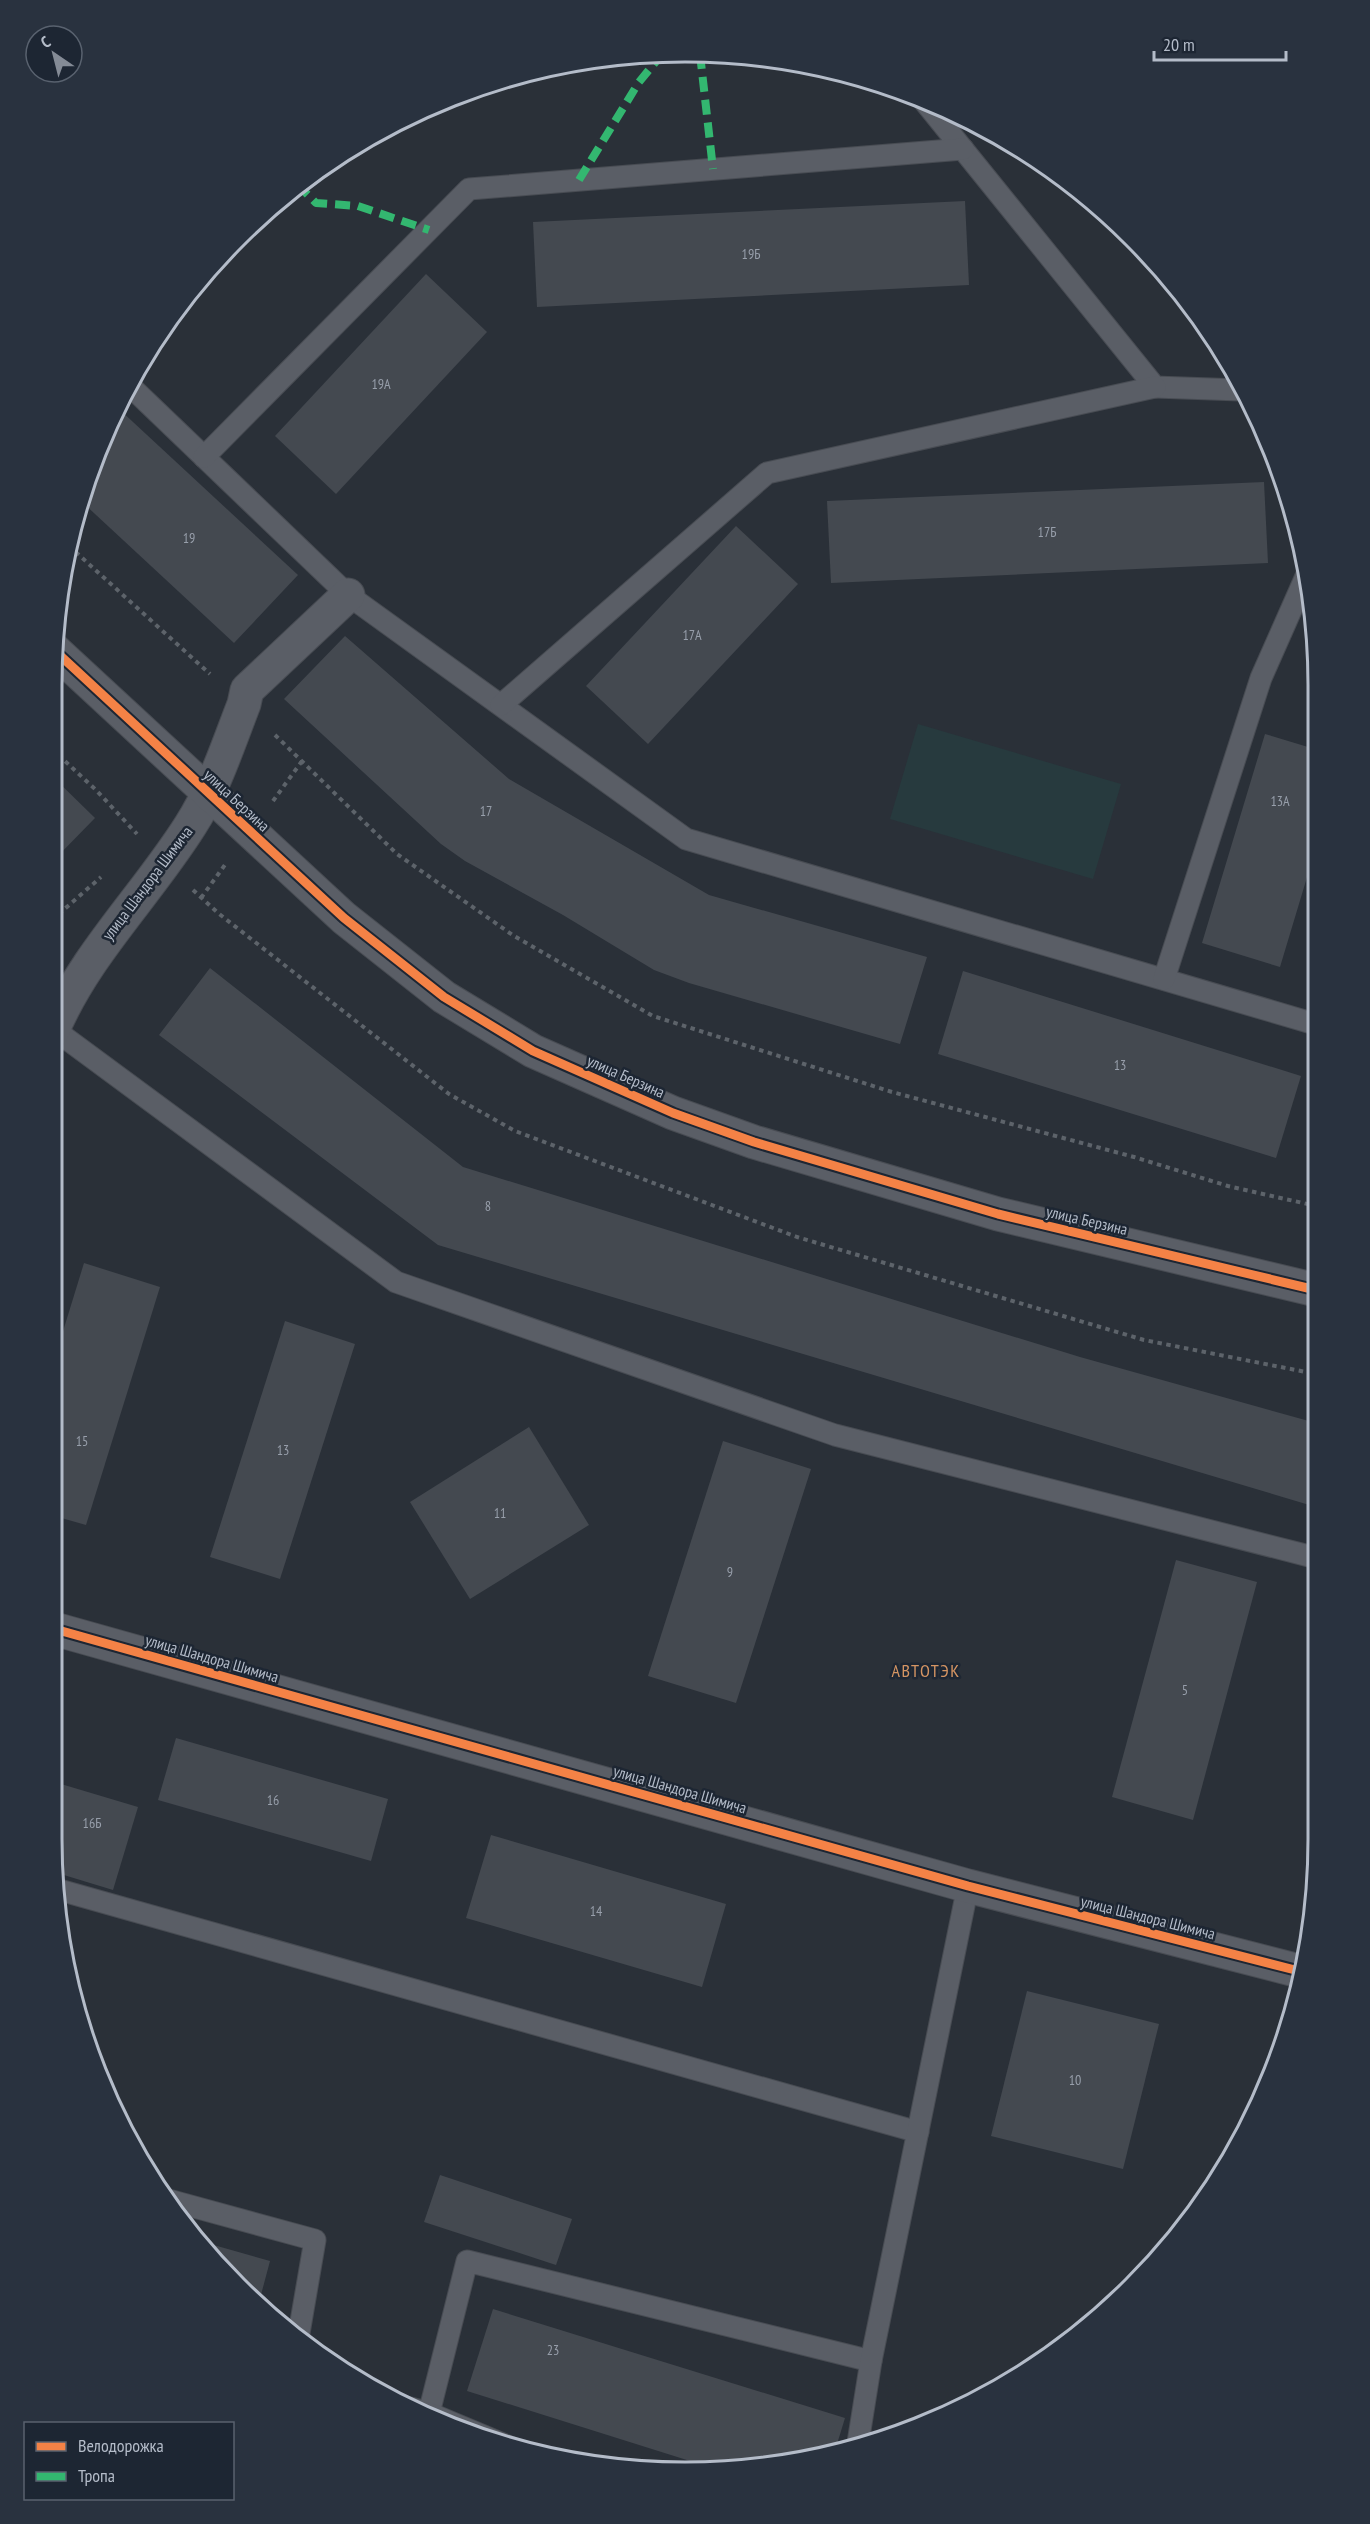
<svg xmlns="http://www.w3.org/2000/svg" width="1370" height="2524" font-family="'PT Sans Narrow',sans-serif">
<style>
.green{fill:#273a3e}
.building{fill:#444950}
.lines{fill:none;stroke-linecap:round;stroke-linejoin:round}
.service-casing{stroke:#484c53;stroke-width:23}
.minor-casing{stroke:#484c53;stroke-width:35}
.tertiary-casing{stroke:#484c53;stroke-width:35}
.path{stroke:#5d636a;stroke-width:4;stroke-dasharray:4.5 4.5;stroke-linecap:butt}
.service{stroke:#5a5e66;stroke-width:21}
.minor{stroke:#5a5e66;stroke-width:33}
.tertiary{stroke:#5a5e66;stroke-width:33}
.quiet{stroke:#33b770;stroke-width:8;stroke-dasharray:15 8;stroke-linecap:butt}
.cycleway-casing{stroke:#1d2633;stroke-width:13}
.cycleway{stroke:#f48246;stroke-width:9}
.labels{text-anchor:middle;stroke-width:5;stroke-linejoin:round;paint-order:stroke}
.number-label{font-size:14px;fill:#989fab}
.street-label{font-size:16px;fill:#b4bcc9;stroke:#1d2633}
.neighbourhood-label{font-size:18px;letter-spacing:1.5px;fill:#d59563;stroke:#1d2633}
.rim{fill:none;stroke:#b4bcc9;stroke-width:3}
</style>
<rect width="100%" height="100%" fill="#2a3038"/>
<path class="green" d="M918,724L1121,784L1093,879L890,819Z"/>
<g class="building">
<path d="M965,201L969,285L537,307L533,222Z"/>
<path d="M426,274L487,332L336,494L275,436Z"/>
<path d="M119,409L298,575L234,643L81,501Z"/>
<path d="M1264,482L1268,563L831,583L827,501Z"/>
<path d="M736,526L798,584L648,744L586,686Z"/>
<path d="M345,636L509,779L709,895L927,957L900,1044L689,983L654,970L563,915L465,861L441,844L284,699Z"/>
<path d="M1314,727V854L1280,967L1202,943L1265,734L1308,747Z"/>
<path d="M52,776L95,818L52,862Z"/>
<path d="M210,968L463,1167L1080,1357L1316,1423V1507L438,1245L159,1035Z"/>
<path d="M963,971L1301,1076L1276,1158L938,1054Z"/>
<path d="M84,1263L160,1287L86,1525L51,1515L52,1367Z"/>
<path d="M285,1321L355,1344L280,1579L210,1557Z"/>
<path d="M529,1427L589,1525L470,1599L410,1502Z"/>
<path d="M723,1441L811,1469L736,1703L648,1676Z"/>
<path d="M1176,1560L1257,1582L1193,1820L1112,1797Z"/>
<path d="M176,1738L388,1799L371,1861L158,1800Z"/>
<path d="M1317,1744V1779L1307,1776Z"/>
<path d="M51,1781L138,1807L113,1890L54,1872L51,1839Z"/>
<path d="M491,1835L726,1904L702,1987L466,1918Z"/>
<path d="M1027,1991L1159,2024L1123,2169L991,2136Z"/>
<path d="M440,2175L572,2219L556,2265L424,2222Z"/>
<path d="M196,2240L270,2261L258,2306Z"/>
<path d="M493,2309L845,2418L834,2454L725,2472L467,2391Z"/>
</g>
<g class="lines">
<g class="service-casing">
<g id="service">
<path d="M924,101L1155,387L1240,390"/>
<path d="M129,385L348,595L686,839L1315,1024"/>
<path d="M204,457L469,189L963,149"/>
<path d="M501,705L767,473L1155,387"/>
<path d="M1164,979L1261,678L1307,574"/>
<path d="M52,1028L396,1282L835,1435L1317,1558"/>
<path d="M56,1889L918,2132"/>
<path d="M165,2199L315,2240L298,2339"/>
<path d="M411,2408L429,2413L467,2261L871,2361"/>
<path d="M429,2413L522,2452"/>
<path d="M857,2449L871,2361L968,1886"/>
</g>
</g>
<g class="minor-casing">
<g id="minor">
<path d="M52,1032C85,954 145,897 190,826C214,789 228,745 244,704L247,690L348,595"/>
<path d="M51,1628L968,1886L1303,1972"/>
</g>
</g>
<g class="tertiary-casing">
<path id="tertiary" d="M52,648L344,918L444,997L533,1051L673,1113L754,1142L998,1214L1316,1290"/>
</g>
<g class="path">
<path d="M69,546L210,674"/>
<path d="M275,735L397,854L514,936L653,1016L892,1092L1134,1157L1228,1186L1316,1206"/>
<path d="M52,749L96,790L137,834"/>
<path d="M273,801L302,761"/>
<path d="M193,890L218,913L449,1094L515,1131L797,1237L1144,1340L1316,1374"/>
<path d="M201,898L227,862"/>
<path d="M52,920L101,877"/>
</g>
<use href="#service" class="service"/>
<use href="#minor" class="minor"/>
<use href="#tertiary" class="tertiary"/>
<g class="quiet">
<path d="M700,54L713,169"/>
<path d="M579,180L639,82L663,53"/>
<path d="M297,184L316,203L358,206L429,230"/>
</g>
<g class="cycleway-casing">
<g id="cycleway">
<path d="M52,648L344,918L444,997L533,1051L673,1113L754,1142L998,1214L1316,1290"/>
<path d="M51,1628L968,1886L1303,1972"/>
</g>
</g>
<use href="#cycleway" class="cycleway"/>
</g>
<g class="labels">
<g class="number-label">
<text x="751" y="259">19Б</text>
<text x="381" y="389">19А</text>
<text x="1047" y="537">17Б</text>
<text x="189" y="543">19</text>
<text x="692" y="640">17А</text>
<text x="1280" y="806">13А</text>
<text x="486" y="816">17</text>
<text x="1120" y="1070">13</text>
<text x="488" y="1211">8</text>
<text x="82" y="1446">15</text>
<text x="283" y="1455">13</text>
<text x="500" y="1518">11</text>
<text x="730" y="1577">9</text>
<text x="1185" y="1695">5</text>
<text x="273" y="1805">16</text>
<text x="92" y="1828">16Б</text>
<text x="596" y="1916">14</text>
<text x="1075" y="2085">10</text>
<text x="553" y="2355">23</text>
</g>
<g class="street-label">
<text transform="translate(237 800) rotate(43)" y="6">улица Берзина</text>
<text transform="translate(147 883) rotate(-53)" y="6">улица Шандора Шимича</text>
<text transform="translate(626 1076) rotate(24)" y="6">улица Берзина</text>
<text transform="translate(1087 1220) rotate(13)" y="6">улица Берзина</text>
<text transform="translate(212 1658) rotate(16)" y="6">улица Шандора Шимича</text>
<text transform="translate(680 1789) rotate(16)" y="6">улица Шандора Шимича</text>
<text transform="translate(1148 1917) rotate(14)" y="6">улица Шандора Шимича</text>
</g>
<g class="neighbourhood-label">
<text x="926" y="1677">АВТОТЭК</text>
</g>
</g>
<path d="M0 0H1370V2524H0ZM685 62H685A623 623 0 0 1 1308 685V1839A623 623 0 0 1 685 2462H685A623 623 0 0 1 62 1839V685A623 623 0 0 1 685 62Z" fill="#29323f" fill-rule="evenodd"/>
<path class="rim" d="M685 62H685A623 623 0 0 1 1308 685V1839A623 623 0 0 1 685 2462H685A623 623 0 0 1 62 1839V685A623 623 0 0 1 685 62Z"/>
<rect x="24" y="2422" width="210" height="78" fill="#1d2633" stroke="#59626f" stroke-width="1.5"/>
<rect x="36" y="2442" width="30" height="9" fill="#f48246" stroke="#59626f" stroke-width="1.5"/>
<text x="78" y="2452" font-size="18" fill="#b4bcc9">Велодорожка</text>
<rect x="36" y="2472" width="30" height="9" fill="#33b770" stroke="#59626f" stroke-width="1.5"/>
<text x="78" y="2482" font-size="18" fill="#b4bcc9">Тропа</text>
<g transform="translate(54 54) rotate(325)"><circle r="28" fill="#1d2633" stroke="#59626f" stroke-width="1.5"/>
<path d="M0-4.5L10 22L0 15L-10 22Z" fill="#848b96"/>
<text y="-9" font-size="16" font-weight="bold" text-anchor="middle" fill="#b4bcc9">С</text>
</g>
<path d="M1154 51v9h132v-9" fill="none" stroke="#b4bcc9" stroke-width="3"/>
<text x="1163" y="51" font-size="18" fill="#b4bcc9" stroke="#1d2633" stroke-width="4.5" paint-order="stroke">20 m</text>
</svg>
